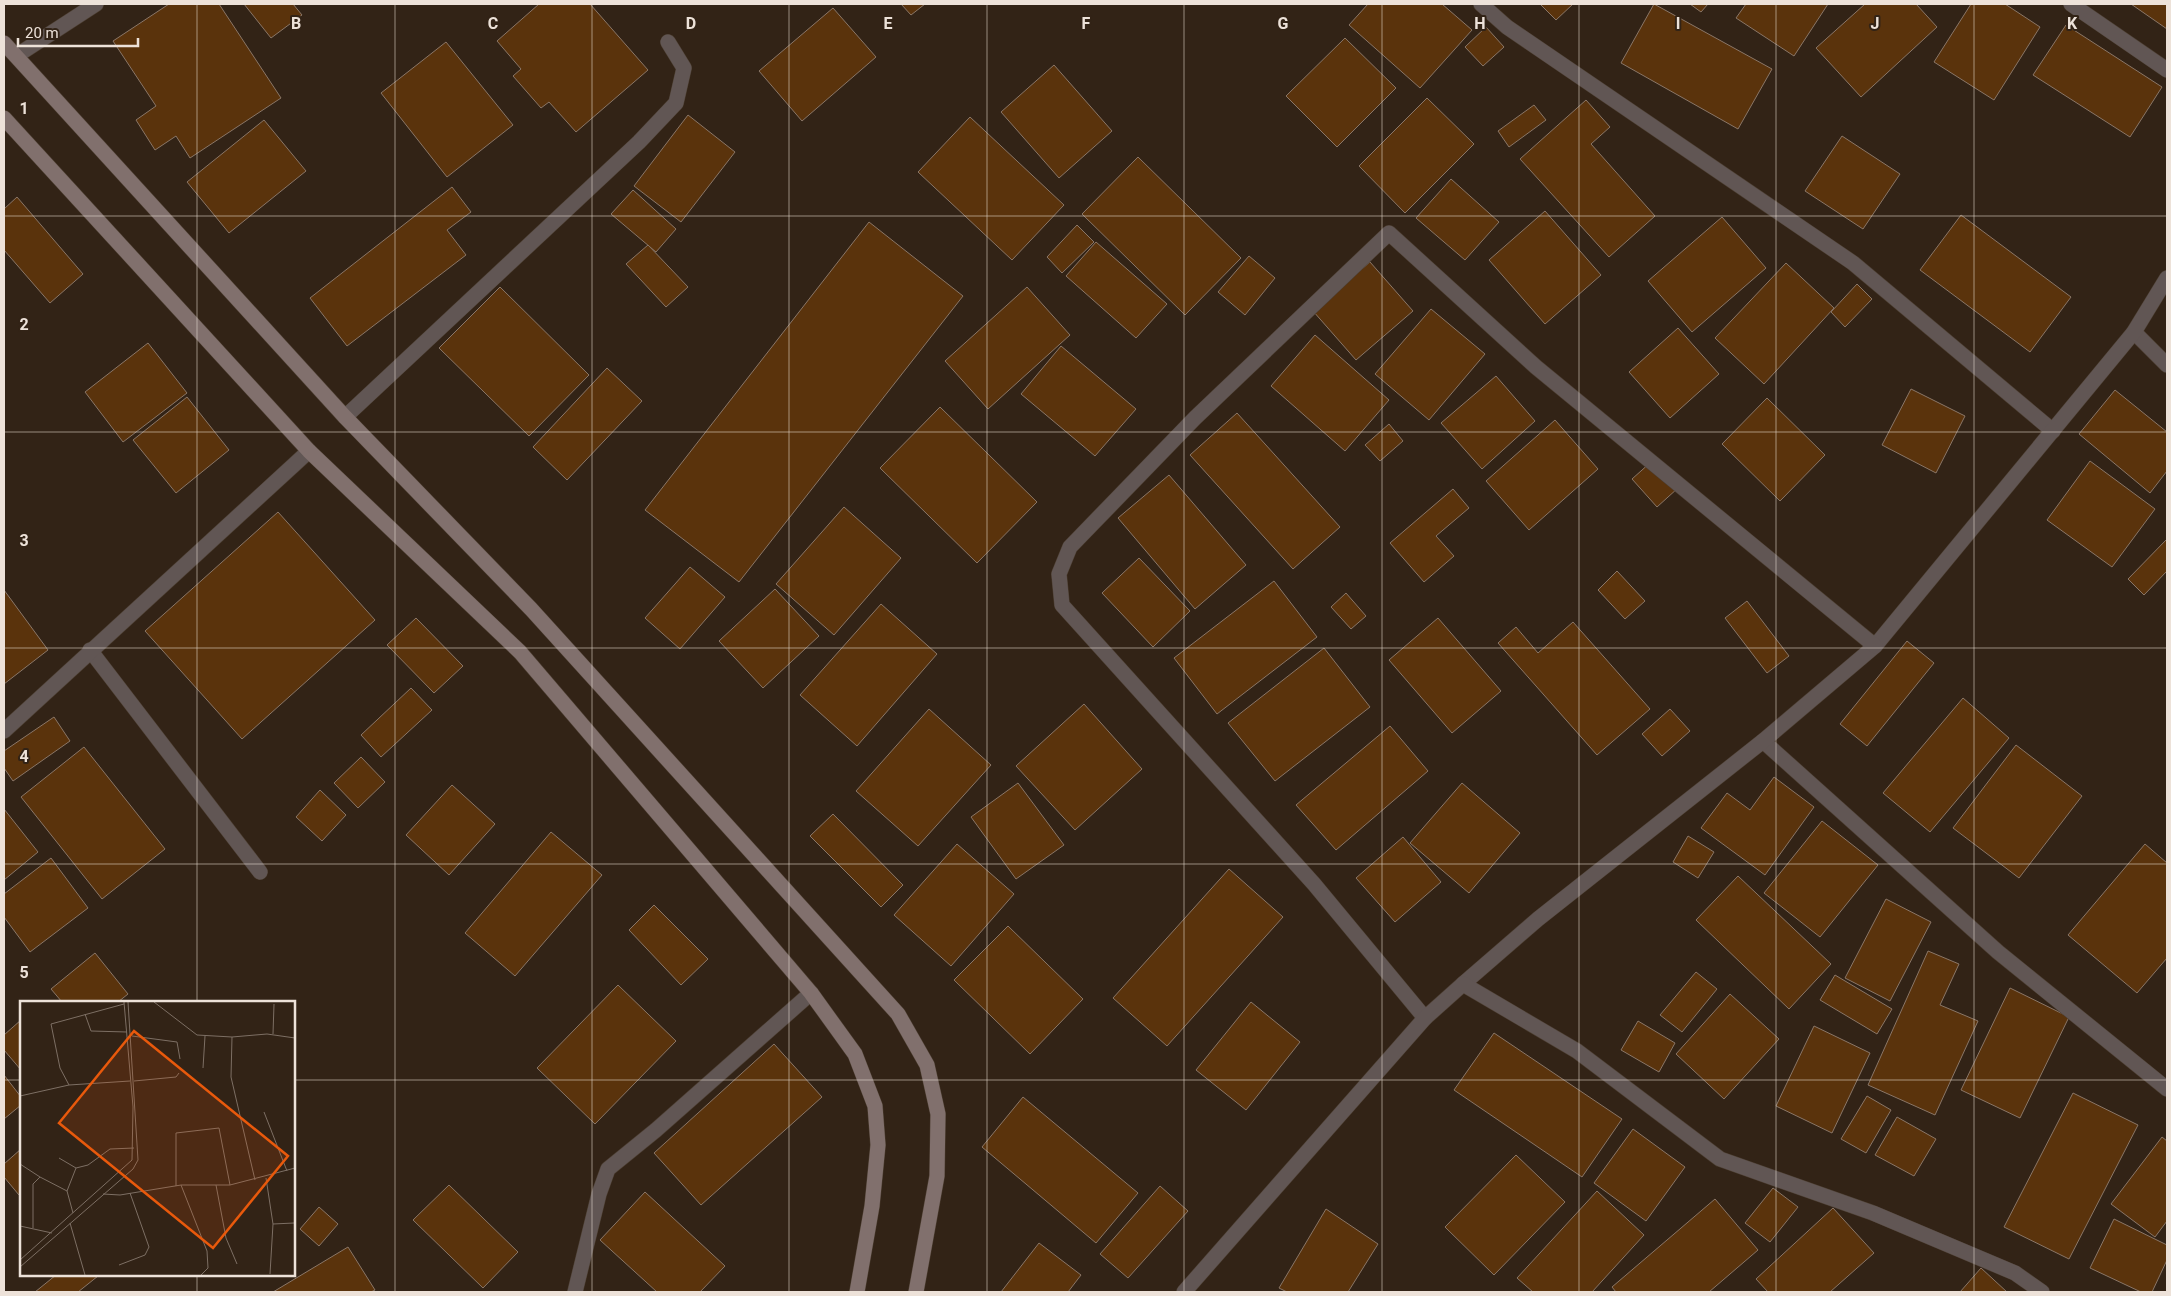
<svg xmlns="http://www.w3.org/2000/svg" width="2171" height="1296" font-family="Roboto,sans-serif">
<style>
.building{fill:#5a330c;stroke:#8a7667}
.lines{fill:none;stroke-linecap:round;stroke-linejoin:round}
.lane-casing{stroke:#4c3e31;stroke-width:16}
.street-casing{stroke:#4c3e31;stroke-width:16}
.secondary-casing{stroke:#4c3e31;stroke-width:16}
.lane{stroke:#615654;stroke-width:15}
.street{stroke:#615654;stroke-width:15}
.secondary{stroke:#81706d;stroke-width:15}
.grid{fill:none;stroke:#ede2d9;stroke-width:1;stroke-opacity:0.55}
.inset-road{fill:none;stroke:#7d6f64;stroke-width:1}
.view{fill:#e8590c;fill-opacity:0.15;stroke:#e8590c;stroke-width:2.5}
.inset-edge{fill:none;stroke:#ede2d9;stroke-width:2.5}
.grid-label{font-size:16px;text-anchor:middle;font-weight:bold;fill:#ede2d9;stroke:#322316;stroke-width:4;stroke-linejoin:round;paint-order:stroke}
</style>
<rect width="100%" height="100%" fill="#322316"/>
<g class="building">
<path d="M169,4H219L281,98L190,158L176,136L155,150L136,120L156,106L113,41Z"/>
<path d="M244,4H293L302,15L271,38Z"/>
<path d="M539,4H590L648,70L576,132L549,102L541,108L513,76L521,69L497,41Z"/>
<path d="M901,4H925L911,15Z"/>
<path d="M1368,4H1442L1472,30L1420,88L1349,25Z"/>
<path d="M1540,4H1573L1556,20Z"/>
<path d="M1654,4L1772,69L1738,129L1621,63Z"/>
<path d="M1690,4H1708L1701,12Z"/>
<path d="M1746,4H1828L1794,56L1736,18Z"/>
<path d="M1865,4H1916L1937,27L1861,97L1816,48Z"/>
<path d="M1971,4H2005L2040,27L1994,100L1934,62Z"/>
<path d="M2131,4H2167V29Z"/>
<path d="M833,8L876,57L802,121L759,71Z"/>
<path d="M2066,25L2162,87L2130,137L2033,75Z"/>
<path d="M1486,27L1504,47L1483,66L1465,47Z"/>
<path d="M1345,38L1396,88L1337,147L1286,96Z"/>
<path d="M446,42L513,125L447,177L381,93Z"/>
<path d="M1054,65L1112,131L1059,178L1001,112Z"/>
<path d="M1427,98L1474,144L1405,213L1359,166Z"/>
<path d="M1586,100L1610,127L1591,144L1655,216L1609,257L1520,159Z"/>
<path d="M1534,105L1546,120L1509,147L1498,131Z"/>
<path d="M688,115L735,152L681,222L634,186Z"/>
<path d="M970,117L1064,205L1012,260L918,172Z"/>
<path d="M264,120L306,171L229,233L187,182Z"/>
<path d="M1842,136L1900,174L1863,229L1805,191Z"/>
<path d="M1138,157L1241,258L1185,315L1082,214Z"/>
<path d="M1451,179L1499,222L1465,260L1416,218Z"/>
<path d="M452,187L471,212L447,230L466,255L347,346L310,298Z"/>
<path d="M633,190L676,229L656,252L611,214Z"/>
<path d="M17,197L83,274L50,303L4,250V209Z"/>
<path d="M1545,211L1601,275L1545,324L1489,260Z"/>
<path d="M1961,215L2071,297L2030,352L1920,270Z"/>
<path d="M1722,217L1766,268L1692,332L1648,281Z"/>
<path d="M869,222L963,296L739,582L645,510Z"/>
<path d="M1077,225L1094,242L1062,273L1047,257Z"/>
<path d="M1096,242L1167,304L1136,338L1066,276Z"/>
<path d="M648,245L688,287L666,307L626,264Z"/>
<path d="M1249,256L1275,278L1245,315L1218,292Z"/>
<path d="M1370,262L1413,311L1356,360L1313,311Z"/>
<path d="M1786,263L1834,308L1764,384L1715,338Z"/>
<path d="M1857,284L1872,299L1845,327L1831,312Z"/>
<path d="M500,287L589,375L529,436L439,348Z"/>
<path d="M1027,287L1070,335L988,409L945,361Z"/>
<path d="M1431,309L1485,354L1429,420L1375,374Z"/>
<path d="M1678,328L1719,374L1670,418L1629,372Z"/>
<path d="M1315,335L1389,400L1345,451L1271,386Z"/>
<path d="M148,343L187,393L123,442L85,392Z"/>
<path d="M1061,346L1136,409L1095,456L1021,394Z"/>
<path d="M607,368L642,401L567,480L533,447Z"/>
<path d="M1496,376L1535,421L1482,469L1441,423Z"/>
<path d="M1911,389L1965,416L1936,473L1882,445Z"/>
<path d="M2115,390L2167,432V471L2150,493L2079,434Z"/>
<path d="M187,397L229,450L176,493L133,440Z"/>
<path d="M1767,398L1825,455L1780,501L1722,444Z"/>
<path d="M940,407L1037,502L977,563L880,468Z"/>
<path d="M1237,413L1340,527L1293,569L1190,455Z"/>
<path d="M1555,420L1598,469L1529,530L1486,481Z"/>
<path d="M1389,424L1403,441L1380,461L1365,445Z"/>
<path d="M2090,461L2155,509L2112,567L2047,520Z"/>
<path d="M1651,462L1678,488L1657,507L1632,479Z"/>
<path d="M1169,475L1246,565L1195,609L1118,518Z"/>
<path d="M1453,489L1469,508L1436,536L1454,556L1424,582L1390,543Z"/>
<path d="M844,507L901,558L834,635L776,584Z"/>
<path d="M278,512L375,620L242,739L145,631Z"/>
<path d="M2167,539V571L2144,595L2128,579Z"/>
<path d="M1139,558L1190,611L1153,647L1102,593Z"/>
<path d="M690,567L725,597L680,649L645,618Z"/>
<path d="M1617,571L1645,601L1625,619L1598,590Z"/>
<path d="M1274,581L1317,637L1217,714L1174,658Z"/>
<path d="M775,589L819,636L763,688L719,641Z"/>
<path d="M4,590L48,650L4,684Z"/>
<path d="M1346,593L1366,616L1351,629L1331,607Z"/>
<path d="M1747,601L1789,656L1767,673L1725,618Z"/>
<path d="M881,604L937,654L857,746L800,695Z"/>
<path d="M416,618L463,666L434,693L387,645Z"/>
<path d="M1438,618L1501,691L1452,733L1389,660Z"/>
<path d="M1573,622L1650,709L1597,755L1498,643L1516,627L1538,653Z"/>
<path d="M1907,641L1934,663L1867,746L1840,724Z"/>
<path d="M1324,648L1370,707L1275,781L1228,723Z"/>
<path d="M411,688L432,710L381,757L361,735Z"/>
<path d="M1963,698L2009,738L1930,832L1883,793Z"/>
<path d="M1084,704L1142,769L1075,830L1016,766Z"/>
<path d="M929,709L991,765L918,846L856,791Z"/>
<path d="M1670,709L1690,731L1662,756L1642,734Z"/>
<path d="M54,717L70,741L13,781L4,768V751Z"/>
<path d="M1390,726L1428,771L1336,850L1296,805Z"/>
<path d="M2016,745L2082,796L2019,878L1953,828Z"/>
<path d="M84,747L165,849L102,899L21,797Z"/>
<path d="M361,757L385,782L358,808L334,783Z"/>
<path d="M1774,777L1814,807L1765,875L1701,828L1727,793L1750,810Z"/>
<path d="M1018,783L1064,845L1016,879L971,817Z"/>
<path d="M1462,783L1520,833L1469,893L1410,843Z"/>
<path d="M452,785L495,824L449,875L406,835Z"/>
<path d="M320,790L346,815L322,841L296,817Z"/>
<path d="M4,809L38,852L4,880Z"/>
<path d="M833,814L903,885L881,907L810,836Z"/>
<path d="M1822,821L1878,865L1820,937L1764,893Z"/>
<path d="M551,832L602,875L515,976L465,933Z"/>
<path d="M1688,836L1714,852L1698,878L1673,862Z"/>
<path d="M1403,837L1441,882L1395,922L1356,878Z"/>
<path d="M957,844L1014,894L951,966L894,915Z"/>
<path d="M2145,844L2167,863V958L2137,993L2068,935Z"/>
<path d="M51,858L88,908L30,952L4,917V894Z"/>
<path d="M1229,869L1283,917L1167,1046L1113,998Z"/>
<path d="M1738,876L1831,964L1789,1009L1696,920Z"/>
<path d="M1886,899L1931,922L1890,1001L1845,978Z"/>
<path d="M654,905L708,959L681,985L629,930Z"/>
<path d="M1008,926L1083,999L1030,1054L954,980Z"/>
<path d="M1928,951L1959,964L1940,1005L1978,1021L1935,1115L1868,1085Z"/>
<path d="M95,953L128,994L118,1002H62L51,989Z"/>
<path d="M1696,972L1717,989L1682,1032L1660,1015Z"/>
<path d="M1835,975L1892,1009L1877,1034L1820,1000Z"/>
<path d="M618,985L676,1041L595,1124L537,1068Z"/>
<path d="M2010,988L2069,1017L2020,1118L1961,1090Z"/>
<path d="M1730,994L1779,1039L1724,1099L1676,1054Z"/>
<path d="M1251,1002L1300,1042L1246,1110L1196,1070Z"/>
<path d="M21,1020V1070L4,1050V1035Z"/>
<path d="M1638,1021L1675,1043L1659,1072L1621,1050Z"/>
<path d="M1814,1026L1870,1053L1832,1133L1776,1106Z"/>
<path d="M1494,1033L1622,1119L1582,1177L1454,1090Z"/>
<path d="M774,1044L822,1097L701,1205L654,1153Z"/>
<path d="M4,1075L21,1097V1105L4,1119Z"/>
<path d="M2073,1093L2138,1125L2069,1259L2004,1227Z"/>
<path d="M1867,1096L1891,1110L1866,1153L1841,1139Z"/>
<path d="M1023,1097L1138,1193L1096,1243L982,1147Z"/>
<path d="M1897,1117L1936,1139L1914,1176L1875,1155Z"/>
<path d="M1633,1129L1685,1167L1646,1221L1594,1183Z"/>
<path d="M2162,1137L2167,1141V1221L2155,1237L2111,1204Z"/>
<path d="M21,1149V1193L19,1195L4,1177V1164Z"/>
<path d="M1516,1155L1565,1202L1494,1275L1445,1227Z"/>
<path d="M449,1185L518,1252L483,1288L413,1220Z"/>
<path d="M1160,1186L1188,1211L1128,1278L1100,1254Z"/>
<path d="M1773,1188L1798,1207L1770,1242L1745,1223Z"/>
<path d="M1597,1191L1644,1235L1592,1292H1533L1517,1278Z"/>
<path d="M645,1192L725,1266L700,1292H657L600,1240Z"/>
<path d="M1715,1199L1758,1250L1709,1292H1616L1612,1287Z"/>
<path d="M319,1207L338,1224L319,1246L300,1229Z"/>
<path d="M1833,1208L1874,1253L1830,1292H1768L1756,1279Z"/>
<path d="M1326,1209L1378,1244L1348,1292H1287L1279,1288Z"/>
<path d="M2114,1219L2167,1245V1260L2152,1292H2141L2090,1268Z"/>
<path d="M1039,1243L1081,1275L1068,1292H1001Z"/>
<path d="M348,1247L375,1290L371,1292H273Z"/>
<path d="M1981,1268L2007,1292H1960Z"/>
<path d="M56,1275H97L98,1276L78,1292H35Z"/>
</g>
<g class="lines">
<g class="lane-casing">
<path id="lane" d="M90,650L260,872"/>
</g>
<g class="street-casing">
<g id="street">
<path d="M1481,4L1507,27L1853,263L2053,431"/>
<path d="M2071,4L2167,70"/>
<path d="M16,56L96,4"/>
<path d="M2134,332L2167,365"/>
<path d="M345,417L639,142L676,103L684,68L668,42"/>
<path d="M4,731L309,451"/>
<path d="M1763,741L1998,952L2167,1089"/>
<path d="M1463,984L1538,919L1763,741L1875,646L2134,332L2167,278"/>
<path d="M1425,1018L1314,884L1062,605L1059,574L1070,547L1195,418L1389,233L1536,367L1875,646"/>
<path d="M575,1292L599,1194L608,1169L656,1130L811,993"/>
<path d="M1184,1292L1425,1018L1463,984L1577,1051L1720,1159L1873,1213L2015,1273L2042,1292"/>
</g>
</g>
<g class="secondary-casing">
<g id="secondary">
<path d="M4,43L345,417L531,609L898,1014L927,1065L938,1114L937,1176L916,1292"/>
<path d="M4,118L309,451L520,652L811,993L855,1054L875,1106L878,1145L872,1206L857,1292"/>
</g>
</g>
<use href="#lane" class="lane"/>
<use href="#street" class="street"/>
<use href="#secondary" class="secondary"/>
</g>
<path class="grid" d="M197,4V1002M395,4V1292M592,4V1292M789,4V1292M987,4V1292M1184,4V1292M1382,4V1292M1579,4V1292M1776,4V1292M1974,4V1292M4,216H2167M4,432H2167M4,648H2167M4,864H2167M4,1080H21M294,1080H2167M197,1275V1292"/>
<g transform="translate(20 1001)">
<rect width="275" height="275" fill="#322316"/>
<path class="inset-road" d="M134,1L177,34L212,36L247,33L275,37M65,13L71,30L107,31M253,33L254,3M112,35L157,41L160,58M212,36L211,76L235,179M183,67L185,35M114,80L156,76L159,72M49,84L40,67L31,23L104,3M0,95L49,84L110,80M244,111L267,170M39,157L56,167L68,164L90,148L114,147M0,163L20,176M246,177L253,223L250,273M161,184H210L275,167M196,184L206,237L217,263M156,185V132L199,127L210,184M47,190L56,167M83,193L100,194L161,184L187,250L188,267L181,274M50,222L65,274M253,223L274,222M0,225L32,232M13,227V183L20,176L47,190L53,212M0,259L112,159L113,106L104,1M99,264L125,254L129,246L110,192M0,266L113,168L118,159L108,1"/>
<path class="view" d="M114,30L268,155L193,247L39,122Z"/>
<rect width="275" height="275" class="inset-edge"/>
</g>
<g class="grid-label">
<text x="296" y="29">B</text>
<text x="493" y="29">C</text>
<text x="691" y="29">D</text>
<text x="888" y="29">E</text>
<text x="1086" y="29">F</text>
<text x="1283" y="29">G</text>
<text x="1480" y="29">H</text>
<text x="1678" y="29">I</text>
<text x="1875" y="29">J</text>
<text x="2072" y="29">K</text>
<text x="24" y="114">1</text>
<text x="24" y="330">2</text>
<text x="24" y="546">3</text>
<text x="24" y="762">4</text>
<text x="24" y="978">5</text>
</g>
<rect width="2171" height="1296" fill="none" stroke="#ede2d9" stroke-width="10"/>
<path d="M18 38v8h120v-8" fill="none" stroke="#ede2d9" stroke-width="2.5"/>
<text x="25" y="38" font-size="15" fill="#ede2d9" stroke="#322316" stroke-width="4" paint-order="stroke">20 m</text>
</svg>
